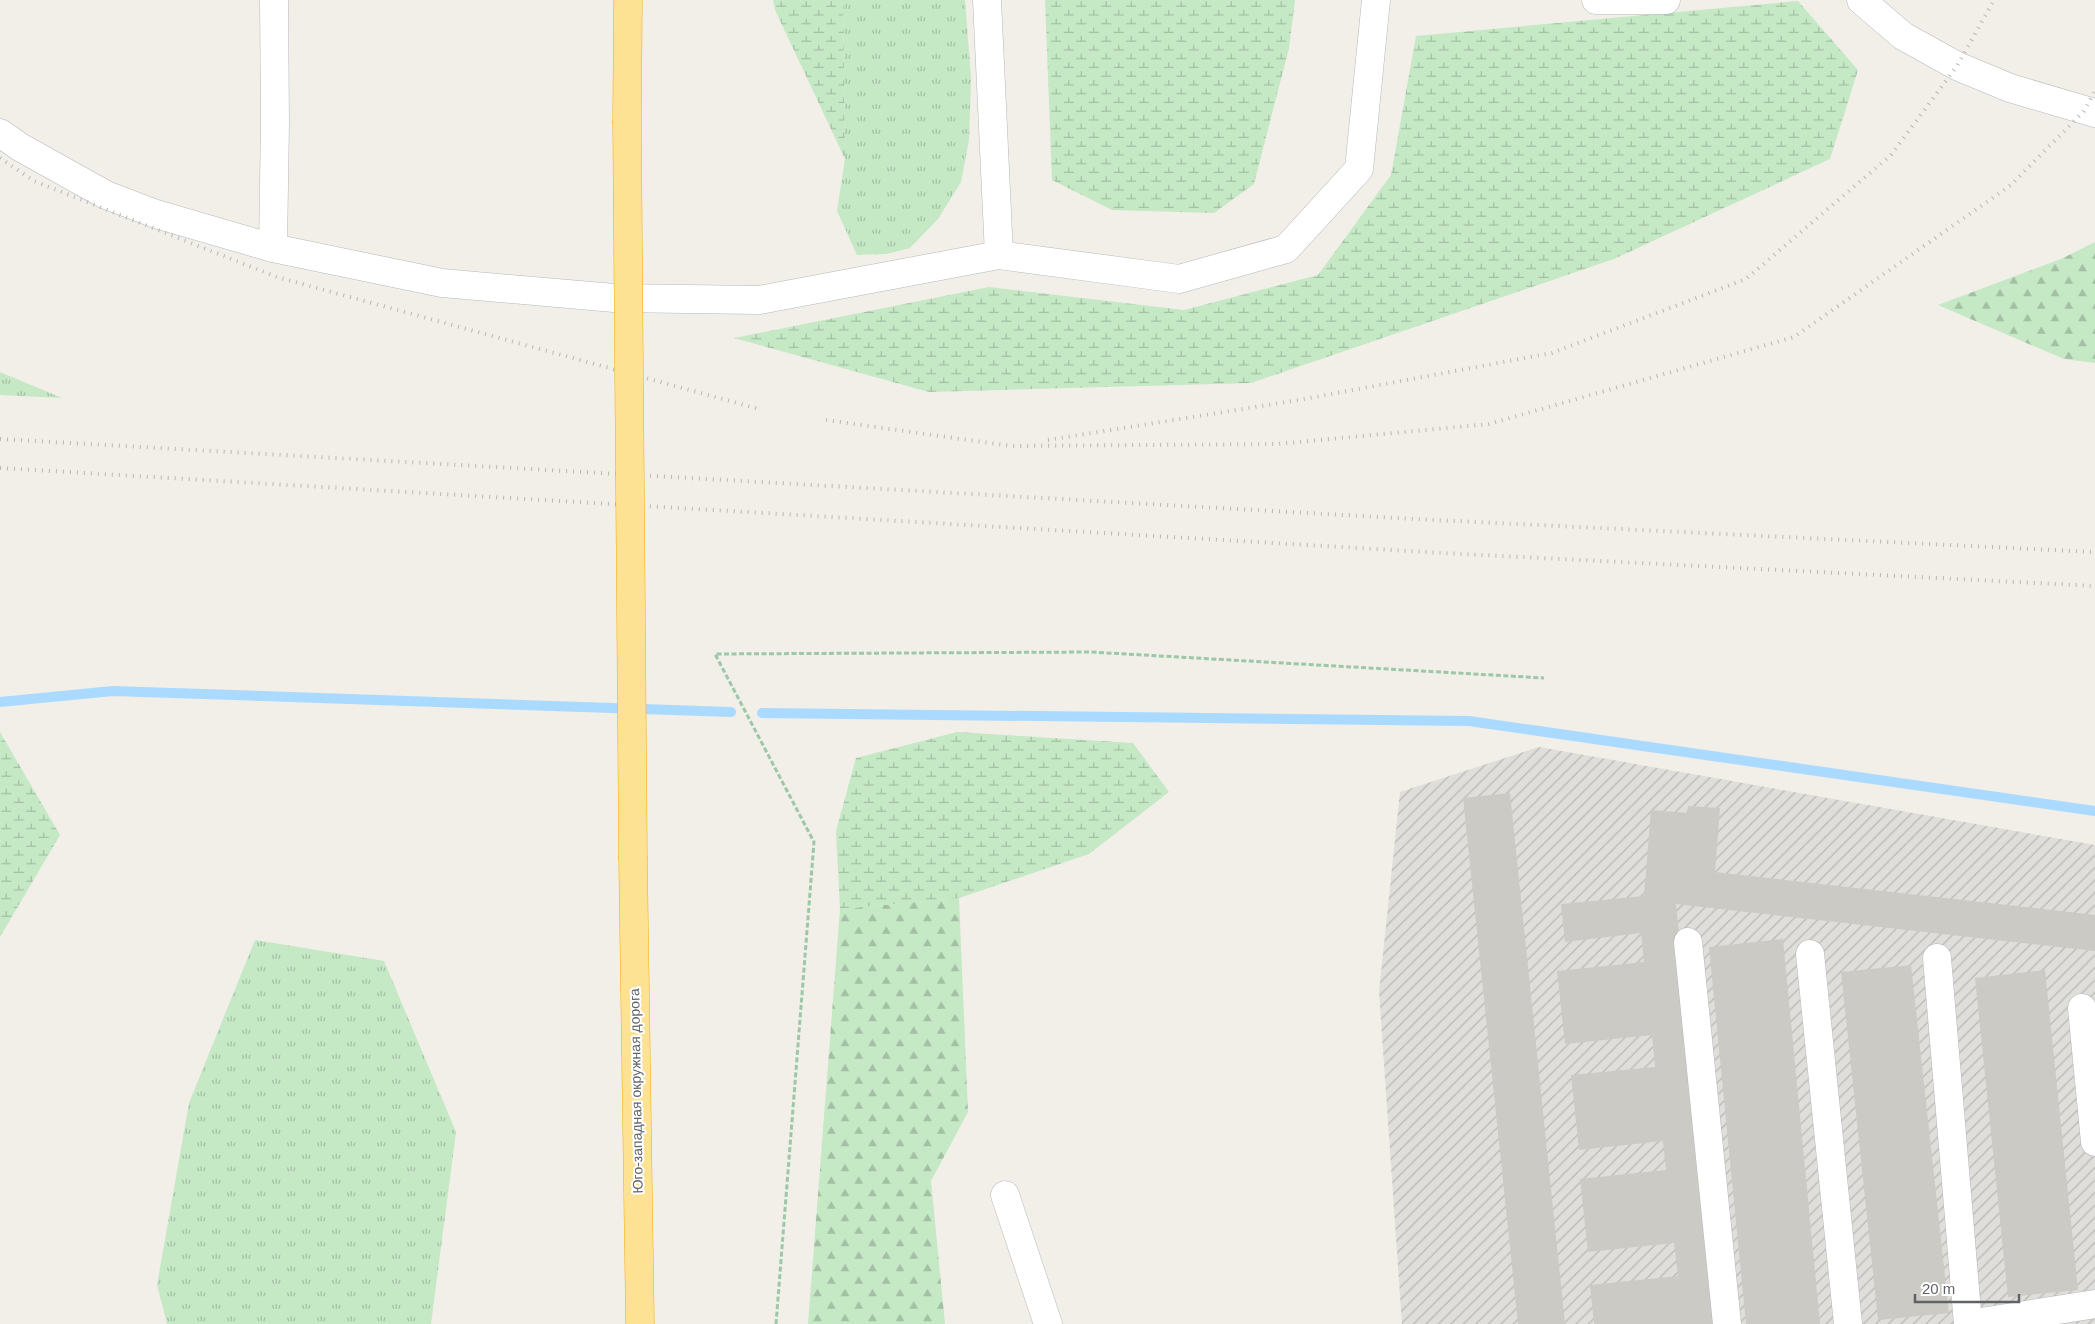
<svg xmlns="http://www.w3.org/2000/svg" width="2095" height="1324" font-family="Arial,sans-serif">
<style>
.industrial{fill:url(#industrial-furrows)}
.grass{fill:url(#grass-tufts)}
.forest{fill:url(#forest-firs)}
.wetland{fill:url(#wetland-marsh)}
.lines{fill:none;stroke-linecap:round;stroke-linejoin:round}
.stream{stroke:#aadaff;stroke-width:10}
.building{fill:#cccac5}
.minor-casing{stroke:#b5b8bc;stroke-width:29}
.highway-casing{stroke:#f9ab00;stroke-width:29}
.path{stroke:#9cc7a9;stroke-width:3;stroke-dasharray:5 2.5;stroke-linecap:butt}
.minor{stroke:#fff;stroke-width:28}
.highway{stroke:#fde293;stroke-width:28}
.rail{stroke:#b6b7b8;stroke-width:4;stroke-dasharray:1 6;stroke-linecap:butt}
.highway-bridge-casing{stroke:#f9ab00;stroke-width:29;stroke-linecap:butt}
.highway-bridge{stroke:#fde293;stroke-width:28}
.labels{text-anchor:middle;stroke-width:4;stroke-linejoin:round;paint-order:stroke}
.street-label{font-size:14px;fill:#5f6368;stroke:#fff}
</style>
<defs>
<pattern id="industrial-furrows" width="10" height="10" patternUnits="userSpaceOnUse" patternTransform="scale(1.25)"><rect width="10" height="10" fill="#e0deda"/><path d="M-1 1l2-2M0 10L10 0M9 11l2-2" fill="none" stroke="#b9b8b5"/></pattern>
<pattern id="grass-tufts" width="24" height="20" patternUnits="userSpaceOnUse" patternTransform="scale(1.25)"><rect width="24" height="20" fill="#c5e8c5"/><path d="M3 7l-1-3M5 7V3M7 7l1-3M15 17l-1-3M17 17v-4M19 17l1-3" fill="none" stroke="#a3c0a4"/></pattern>
<pattern id="forest-firs" width="22" height="20" patternUnits="userSpaceOnUse" patternTransform="scale(1.25)"><rect width="22" height="20" fill="#c5e8c5"/><path d="M5 1l3.5 6h-7zM16 11l3.5 6h-7z" fill="#a3c0a4"/></pattern>
<pattern id="wetland-marsh" width="20" height="14" patternUnits="userSpaceOnUse" patternTransform="scale(1.25)"><rect width="20" height="14" fill="#c5e8c5"/><path d="M1 5h8M5 5V1M11 12h8M15 12V8" fill="none" stroke="#a3c0a4"/></pattern>
</defs>
<rect width="100%" height="100%" fill="#f1efe8"/>
<path class="industrial" d="M1539,747L2095,845V1324H1402L1379,992L1400,792Z"/>
<g class="grass">
<path d="M843,0H965L971,79L969,140L961,182L938,219L910,248L886,254L857,255L837,211L845,159Z"/>
<path d="M0,372L62,398L0,395Z"/>
<path d="M255,940L384,961L456,1132L431,1324H167L157,1285L189,1103Z"/>
</g>
<g class="forest">
<path d="M2095,242V363L2064,359L1938,305L2061,259Z"/>
<path d="M959,898L968,1112L931,1181L945,1324H808L840,909Z"/>
</g>
<g class="wetland">
<path d="M773,0H843L845,159L775,10Z"/>
<path d="M1045,0H1295L1289,48L1254,184L1214,213L1112,210L1052,180Z"/>
<path d="M1798,1L1858,70L1830,159L1614,259L1251,383L929,392L734,338L989,287L1184,310L1318,275L1391,175L1416,36Z"/>
<path d="M0,732L60,835L0,937Z"/>
<path d="M957,732L1133,743L1169,792L1089,854L959,898L840,909L836,831L856,758Z"/>
</g>
<g class="lines">
<g class="stream">
<path d="M0,702L113,691L731,712"/>
<path d="M762,713L1469,721L2095,811"/>
</g>
</g>
<g class="building">
<path d="M1510,793L1565,1324H1518L1463,798Z"/>
<path d="M1688,806L1720,808L1715,872L2095,915V951L1676,904L1721,1324H1594L1590,1285L1678,1276L1674,1243L1588,1252L1580,1179L1666,1170L1663,1141L1579,1150L1571,1075L1655,1067L1652,1035L1565,1044L1557,971L1644,962L1641,933L1565,942L1561,904L1644,896L1651,810L1687,813Z"/>
<path d="M1783,939L1820,1324H1746L1709,947Z"/>
<path d="M1911,965L1949,1313L1878,1320L1841,972Z"/>
<path d="M2045,970L2078,1290L2008,1297L1975,978Z"/>
</g>
<g class="lines">
<g class="minor-casing">
<g id="minor">
<path d="M987,0L999,255"/>
<path d="M1596,0H1666"/>
<path d="M1861,0L1903,36L1957,66L2010,88L2095,113"/>
<path d="M0,133L20,147L106,195L156,214L273,248L442,283L614,298L759,300L999,255L1179,279L1286,249L1359,169L1376,0"/>
<path d="M273,248L275,122L274,0"/>
<path d="M1688,942L1727,1324"/>
<path d="M1810,954L1848,1324"/>
<path d="M1937,958L1968,1324"/>
<path d="M2082,1008L2095,1142"/>
<path d="M1005,1195L1048,1324"/>
<path d="M1969,1324L2095,1304"/>
</g>
</g>
<g class="highway-casing">
<g id="highway">
<path d="M627,121L628,0"/>
<path d="M633,859L640,1324"/>
</g>
</g>
<path class="path" d="M776,1324L814,842L715,654L1091,652L1544,678"/>
<use href="#minor" class="minor"/>
<use href="#highway" class="highway"/>
<g class="rail">
<path d="M0,158L34,181L277,277L759,409"/>
<path d="M826,420L1011,446L1277,444L1489,424L1794,337L2011,185L2084,111L2095,91"/>
<path d="M0,439L1414,519L2095,552"/>
<path d="M1048,440L1299,400L1552,353L1746,279L1891,155L1957,66L1994,0"/>
<path d="M0,468L1443,553L2095,586"/>
</g>
<g class="highway-bridge-casing">
<path id="highway-bridge" d="M627,121L633,859"/>
</g>
<use href="#highway-bridge" class="highway-bridge"/>
</g>
<g class="labels">
<g class="street-label">
<text transform="translate(636 1091) rotate(-91)" y="5">Юго-западная окружная дорога</text>
</g>
</g>
<path d="M1915 1294v8h104v-8" fill="none" stroke="#5f6368" stroke-width="2.5"/>
<text x="1922" y="1294" font-size="15" fill="#5f6368" stroke="#ffffff" stroke-width="4" paint-order="stroke">20 m</text>
</svg>
